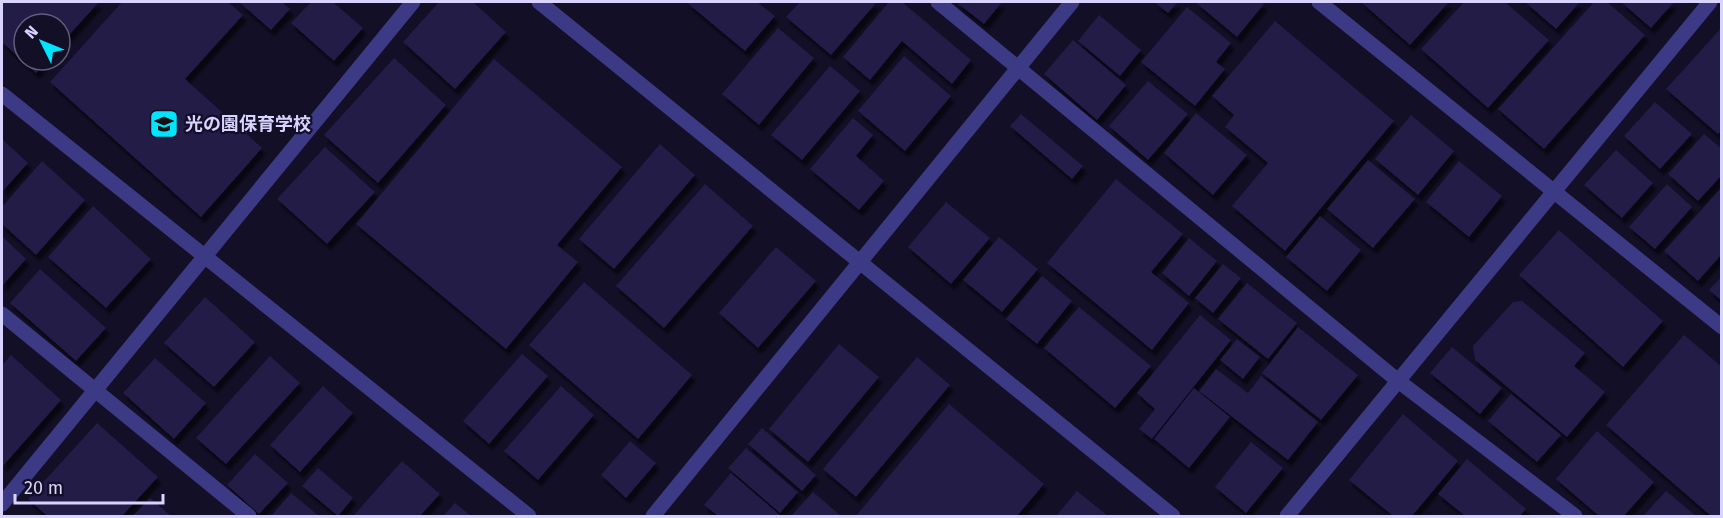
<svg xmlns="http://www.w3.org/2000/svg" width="1723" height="518" font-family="'Fira Sans','Noto Sans JP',sans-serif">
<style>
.building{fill:#241b47;filter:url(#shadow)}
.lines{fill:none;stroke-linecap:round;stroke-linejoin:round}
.minor{stroke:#3d3a85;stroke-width:15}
.labels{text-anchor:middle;stroke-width:4.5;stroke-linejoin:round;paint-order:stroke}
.poi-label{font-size:18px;font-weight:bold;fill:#d9d4ff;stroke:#130f26;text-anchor:start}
</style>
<defs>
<filter id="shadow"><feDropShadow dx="3.5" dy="6" stdDeviation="1.5" flood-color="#0009"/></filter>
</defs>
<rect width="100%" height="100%" fill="#130f26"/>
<g class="building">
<path d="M2,2H99L60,45V24H24V60H47L36,73L2,42Z"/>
<path d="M122,2H228L243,15L185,79L262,148L201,217L50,82Z"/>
<path d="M239,2H282L290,9L271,30Z"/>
<path d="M311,2H333L363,28L334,61L291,23Z"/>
<path d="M439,2H473L506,32L455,89L403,42Z"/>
<path d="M686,2H757L775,16L745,51Z"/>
<path d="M800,2H877L831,55L786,17Z"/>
<path d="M889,2H902L971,60L952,84L902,41L870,80L843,57Z"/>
<path d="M956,2H1002L984,24Z"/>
<path d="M1154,2H1178L1168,13Z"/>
<path d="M1195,2H1261L1264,4L1237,37Z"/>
<path d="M1361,2H1449L1410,45Z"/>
<path d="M1464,2H1505L1549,40L1488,108L1421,49Z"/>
<path d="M1525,2H1580L1556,29Z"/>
<path d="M1594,2H1607L1645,35L1544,149L1498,109Z"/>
<path d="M1621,2H1674L1651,28Z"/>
<path d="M1187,7L1231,43L1216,62L1225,69L1195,106L1141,62Z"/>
<path d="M1099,15L1141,50L1120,76L1078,41Z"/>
<path d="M1275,21L1394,121L1285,251L1232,206L1268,163L1225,127L1234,115L1212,96Z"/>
<path d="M1722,27V131L1718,134L1666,89Z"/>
<path d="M778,28L814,58L759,125L722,94Z"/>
<path d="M1073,40L1126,85L1097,120L1044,74Z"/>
<path d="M904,56L951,96L905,151L858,111Z"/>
<path d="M394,58L446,105L378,183L324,135Z"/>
<path d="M494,59L622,167L557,245L578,262L506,349L356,224Z"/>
<path d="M830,66L860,91L802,160L771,135Z"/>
<path d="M1148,81L1188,114L1148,160L1109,126Z"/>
<path d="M1655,102L1692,134L1660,169L1624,136Z"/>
<path d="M1196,113L1247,155L1213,195L1164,153Z"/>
<path d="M1021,114L1083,166L1072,179L1010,126Z"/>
<path d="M1411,115L1454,151L1418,195L1375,159Z"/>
<path d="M853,118L873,135L856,156L884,181L859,210L810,169Z"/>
<path d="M1704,134L1722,149V175L1698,201L1668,174Z"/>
<path d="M2,139L28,163L2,192Z"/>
<path d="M660,144L695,175L614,269L579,239Z"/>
<path d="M325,147L375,192L327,244L277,199Z"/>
<path d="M1616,150L1653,183L1622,218L1584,185Z"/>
<path d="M1368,160L1415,199L1373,248L1327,209Z"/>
<path d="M42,161L85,200L36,255L2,224V207Z"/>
<path d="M1459,161L1502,196L1469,237L1426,202Z"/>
<path d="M1116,179L1183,234L1151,272L1189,303L1152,350L1047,263Z"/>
<path d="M705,184L753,226L664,328L616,286Z"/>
<path d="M1667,184L1692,207L1655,249L1629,227Z"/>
<path d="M1722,187V254L1698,281L1664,251Z"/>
<path d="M946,202L990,238L951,284L908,247Z"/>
<path d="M93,206L151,259L106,308L48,257Z"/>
<path d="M1320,216L1361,250L1327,291L1286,257Z"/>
<path d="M1559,230L1663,321L1623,367L1519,275Z"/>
<path d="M2,236L26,259L2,286Z"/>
<path d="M999,237L1038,269L1002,312L963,280Z"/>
<path d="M1189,238L1217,261L1189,296L1162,273Z"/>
<path d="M776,247L816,281L758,348L719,313Z"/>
<path d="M1223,264L1241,278L1213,313L1195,298Z"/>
<path d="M40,269L106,328L76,361L10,303Z"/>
<path d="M1042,276L1072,301L1037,344L1006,319Z"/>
<path d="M1722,276V301L1709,290Z"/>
<path d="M584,282L692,375L638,439L529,345Z"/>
<path d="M1247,283L1297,323L1268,359L1218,319Z"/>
<path d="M205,297L255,342L214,387L164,343Z"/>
<path d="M1522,301L1585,353L1574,366L1605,392L1567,437L1475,360L1473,346L1513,302Z"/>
<path d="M1079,307L1151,366L1115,408L1044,348Z"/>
<path d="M1200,315L1231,340L1152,439L1139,429L1155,409L1137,393Z"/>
<path d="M1298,327L1358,375L1321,420L1262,373Z"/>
<path d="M1684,335L1722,367V516H1711L1606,425Z"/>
<path d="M1237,339L1260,357L1243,379L1220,360Z"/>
<path d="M839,344L879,377L808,462L769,429Z"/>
<path d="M1452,347L1502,388L1480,414L1430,373Z"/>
<path d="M522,354L548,376L489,444L463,421Z"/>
<path d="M11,355L61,400L2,467V365Z"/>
<path d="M270,356L300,383L226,464L196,438Z"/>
<path d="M917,357L950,385L856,497L823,469Z"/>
<path d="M155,358L206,403L174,439L123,393Z"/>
<path d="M1216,369L1248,393L1261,376L1318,422L1288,460L1199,391Z"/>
<path d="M323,386L353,413L300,472L270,445Z"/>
<path d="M561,386L594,415L538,480L504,451Z"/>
<path d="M1194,388L1230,417L1189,468L1154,439Z"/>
<path d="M1511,394L1561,435L1537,462L1488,421Z"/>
<path d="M949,404L1044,484L1017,516H856Z"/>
<path d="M1403,414L1458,461L1412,516H1393L1349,480Z"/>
<path d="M97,423L158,477L122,516H47L28,499Z"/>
<path d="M762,428L816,475L802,491L748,444Z"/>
<path d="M1597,431L1654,482L1624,516H1599L1556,479Z"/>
<path d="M630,441L656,463L626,498L601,475Z"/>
<path d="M1251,442L1283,468L1246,513L1215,487Z"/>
<path d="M746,448L798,492L780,513L728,468Z"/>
<path d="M255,454L288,483L259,514L227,485Z"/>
<path d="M1467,459L1526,509L1520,516H1465L1438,494Z"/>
<path d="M402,461L440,494L420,516H353Z"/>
<path d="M318,468L353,498L338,516L302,486Z"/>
<path d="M731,473L781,516H718L704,505Z"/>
<path d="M1077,491L1108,516H1056Z"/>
<path d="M1666,491L1696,516H1643Z"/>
<path d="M813,492L841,516H791Z"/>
<path d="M291,493L319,516H271Z"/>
<path d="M150,498L171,516H133Z"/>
<path d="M455,503L471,516H443Z"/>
</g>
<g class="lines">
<g class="minor">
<path d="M539,2L1173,516"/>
<path d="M938,2L1397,380L1575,516"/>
<path d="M1319,2L1722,327"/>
<path d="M2,94L529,516"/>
<path d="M2,314L249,516"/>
<path d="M2,504L413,2"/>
<path d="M653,516L1072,2"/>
<path d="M1287,516L1710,2"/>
</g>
</g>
<defs>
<g id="school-square" transform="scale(1.5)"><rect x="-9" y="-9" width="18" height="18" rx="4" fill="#00e5ff" stroke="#130f26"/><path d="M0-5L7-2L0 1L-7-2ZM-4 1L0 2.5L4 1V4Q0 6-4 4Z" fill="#111"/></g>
</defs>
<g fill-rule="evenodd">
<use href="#school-square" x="164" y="124"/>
</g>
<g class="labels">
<g class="poi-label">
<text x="185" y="130">光の園保育学校</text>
</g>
</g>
<rect width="1723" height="518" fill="none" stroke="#d9d4ff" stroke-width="6"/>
<g transform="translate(42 42) rotate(313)"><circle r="28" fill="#130f26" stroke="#625e7d" stroke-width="1.5"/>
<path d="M0-4.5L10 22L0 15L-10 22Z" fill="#00e5ff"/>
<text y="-9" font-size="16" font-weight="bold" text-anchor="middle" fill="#d9d4ff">N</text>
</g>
<path d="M15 494v9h148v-9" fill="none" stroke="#d9d4ff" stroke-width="3"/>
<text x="24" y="494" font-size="18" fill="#d9d4ff" stroke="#130f26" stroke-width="4.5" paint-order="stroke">20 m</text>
</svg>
